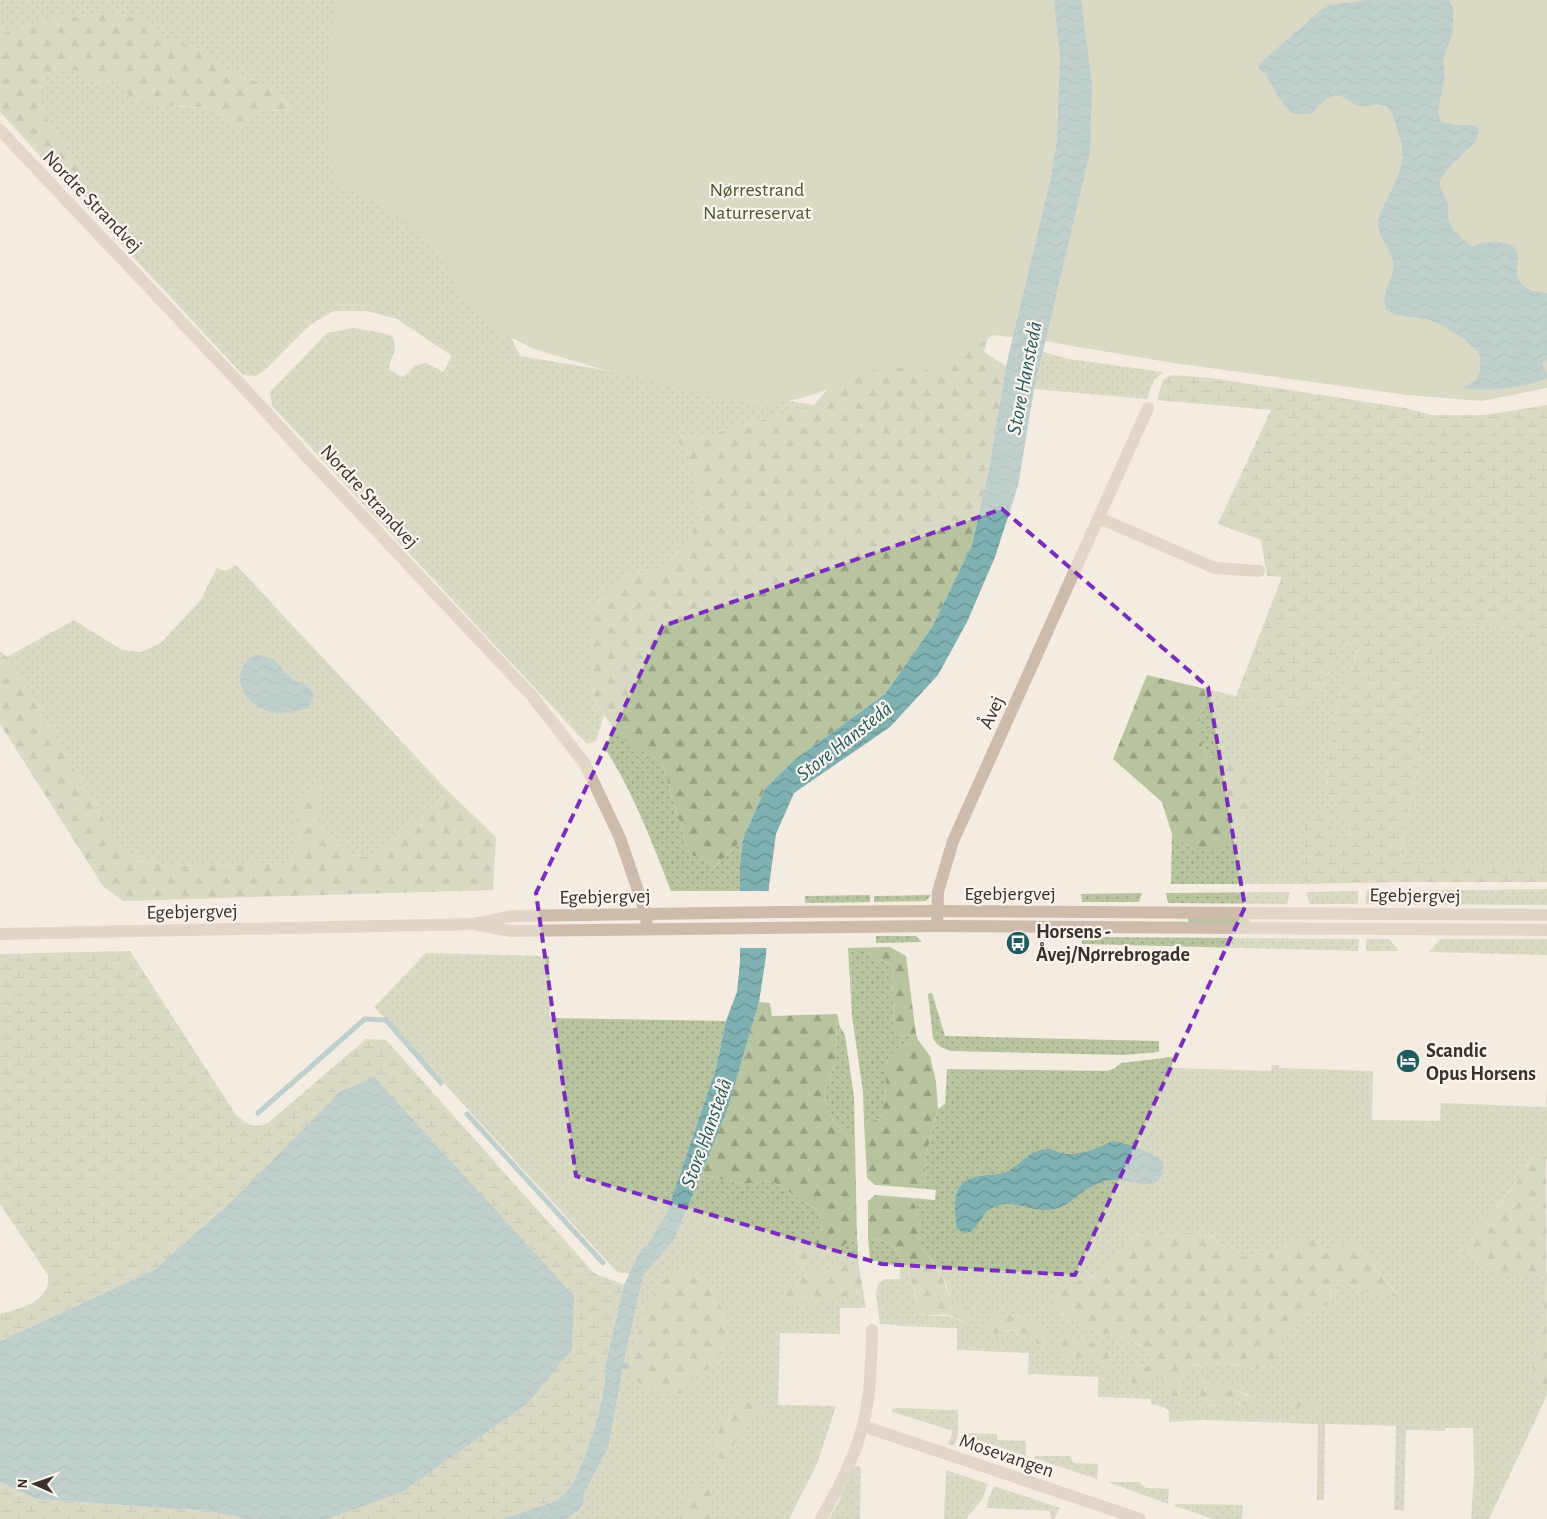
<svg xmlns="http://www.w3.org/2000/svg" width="1547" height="1519" font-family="'Alegreya Sans',sans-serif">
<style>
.grass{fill:url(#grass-dots);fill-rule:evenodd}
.forest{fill:url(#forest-firs)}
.wetland{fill:url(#wetland-marsh)}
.park{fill:#b8c4a0}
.water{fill:url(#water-waves)}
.pier{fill:#f4ebe1}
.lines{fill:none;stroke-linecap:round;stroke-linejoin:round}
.stream{stroke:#7fb0b2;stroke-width:5}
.minor{stroke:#cdbbac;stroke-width:12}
.tertiary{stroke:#cdbbac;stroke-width:12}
.marked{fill:none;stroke:#7b2cbf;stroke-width:4;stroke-dasharray:10 6;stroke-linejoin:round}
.labels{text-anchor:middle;stroke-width:4.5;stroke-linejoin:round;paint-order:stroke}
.park-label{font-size:20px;fill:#4a5a2e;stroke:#fbf5ee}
.street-label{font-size:20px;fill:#3b302b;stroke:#fbf5ee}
.poi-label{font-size:20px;font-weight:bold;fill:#3b302b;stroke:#fbf5ee;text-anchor:start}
.water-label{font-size:21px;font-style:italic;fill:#1f5a5e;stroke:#fbf5ee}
</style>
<defs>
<pattern id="grass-dots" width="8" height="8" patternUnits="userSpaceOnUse" patternTransform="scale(1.25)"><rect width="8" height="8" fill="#b8c4a0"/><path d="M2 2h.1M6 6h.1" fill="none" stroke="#97a083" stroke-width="1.8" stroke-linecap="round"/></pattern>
<pattern id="forest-firs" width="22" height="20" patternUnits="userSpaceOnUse" patternTransform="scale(1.25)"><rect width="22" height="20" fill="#b8c4a0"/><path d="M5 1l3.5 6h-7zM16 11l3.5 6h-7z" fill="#97a083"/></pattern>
<pattern id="wetland-marsh" width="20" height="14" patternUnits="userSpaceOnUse" patternTransform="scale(1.25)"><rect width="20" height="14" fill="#b8c4a0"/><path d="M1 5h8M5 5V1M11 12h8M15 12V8" fill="none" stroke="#97a083"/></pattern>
<pattern id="water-waves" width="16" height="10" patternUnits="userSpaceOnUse" patternTransform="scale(1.25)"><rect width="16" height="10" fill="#7fb0b2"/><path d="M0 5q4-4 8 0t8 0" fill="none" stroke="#699091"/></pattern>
</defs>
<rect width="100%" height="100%" fill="#f4ebe1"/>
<g class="grass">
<path d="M0,0H350L520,356L814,405L702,437L673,438L686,449L697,481L699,518L688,541L657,572L624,575L589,692L604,715L596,741L587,744L272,406L270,392L327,333L353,328L378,332L392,336C400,352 390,355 389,370L402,377L408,373L414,366L426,363L443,372L452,356L397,319L367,311H334L311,324L265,370L256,376L243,375L85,205L82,168L52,130L37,98L44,78L56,68L77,71L98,84L121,75L179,107L212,108L239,128C261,104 265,114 292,109L274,88L232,73L196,48L169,40L142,18L106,13L54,19L0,34Z"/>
<path d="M1043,352L1069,359L1163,372L1154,380L1147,399L1034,389Z"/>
<path d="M236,565L448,791L381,853L365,857L343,852L325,835L317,806L322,775L296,809L299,843L290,863L167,866L124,852L7,657L74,620L122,650L142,652L162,642L200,601L217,568L225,571Z"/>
<path d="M1459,623L1508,628L1547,653V868L1399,863L1422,744L1414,681L1442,639Z"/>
<path d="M1342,643L1361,644L1336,710L1328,761L1327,793L1347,818L1351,835L1336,842L1327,812L1305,824V884H1171L1172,834L1190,848L1235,762L1208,757L1197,735L1206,689L1236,696L1280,710L1317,699Z"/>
<path d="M612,727L620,737L662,763L689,853L715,867L743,839L740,864V891H671C652,842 634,794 606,750Z"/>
<path d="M1547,889V905L1366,904V891Z"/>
<path d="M1358,891V904H1310L1306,892Z"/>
<path d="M1290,892L1287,904L1168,903L1166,893Z"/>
<path d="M1142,893L1139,902H1082L1081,894Z"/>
<path d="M870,895V902L805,903V896Z"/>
<path d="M931,895L926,901L874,902V896Z"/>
<path d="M1189,917L1249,918L1250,923H1189L1188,919Z"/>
<path d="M876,936H916L922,942L876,943Z"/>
<path d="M1082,937L1359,939L1358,951L1082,944Z"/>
<path d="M1366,939H1389L1399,951H1366Z"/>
<path d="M1440,939H1547V955L1429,952Z"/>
<path d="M851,952H867L892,966L894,1033L899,1037L916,1034L918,1040L896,1049L886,1063V1089L881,1119L864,1122L863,1092L852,1016Z"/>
<path d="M426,953L549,956L550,1018L726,1021L716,1068L667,1212L648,1244L641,1249L630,1274L617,1272L374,1007Z"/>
<path d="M932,993L945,1036L1159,1041V1052L1124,1055L951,1051C942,1048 937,1046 933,1038L928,994Z"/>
<path d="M837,1014L840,1027L845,1035L854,1097L855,1144L833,1121L824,1095L836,1058Z"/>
<path d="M1172,1057L1173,1068L1271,1071L1272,1065H1279V1068L1373,1071L1372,1120L1440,1121L1441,1103L1546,1107L1547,1086V1158H1532L1511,1190L1459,1251L1498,1273H1535L1546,1279L1543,1320L1532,1368L1541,1385H1547V1395L1489,1519H1471L1474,1477L1473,1428H1445V1431L1406,1430L1404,1510H1394L1396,1426L1325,1424L1324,1500H1317L1318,1425L1316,1424L1203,1420L1169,1422V1411L1164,1407L1151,1404V1399L1098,1397V1377L1028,1374L1029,1353L957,1350V1328L897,1326V1325L880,1324L876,1295L878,1284L885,1279H900V1266L885,1265L879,1261H870L868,1237L891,1243C904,1264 916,1286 917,1312C936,1321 945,1309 965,1324L951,1304L947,1286L934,1263L918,1243C919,1226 919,1213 912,1198L935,1200L936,1190L916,1188L925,1181L926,1155L938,1109L945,1104L947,1069L1107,1071L1115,1068L1121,1063ZM1161,1233H1192L1213,1237L1227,1250L1239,1257L1280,1251L1298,1240L1324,1251L1356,1241L1397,1295L1371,1293L1333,1279L1330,1304L1295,1318L1281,1342L1271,1365L1256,1369L1222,1363L1192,1366L1181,1379L1179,1397L1170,1396L1166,1381L1157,1376L1144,1378L1131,1367L1148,1366L1151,1357L1147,1349L1129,1340L1097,1333L1061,1314L1056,1305L1080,1280L1105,1271L1135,1235ZM1009,1313L1042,1325L1046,1346L1034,1343C1025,1330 1017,1330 1002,1331ZM1201,1380L1236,1390L1249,1395L1240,1405L1232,1401H1217Z"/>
<path d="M701,1175L744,1184L772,1181L819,1211L823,1232L814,1256L840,1250L846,1244L857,1239L859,1268L866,1308H840V1334L780,1333L778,1405L836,1406L817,1464L789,1519H566L578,1511L583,1504L585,1491L608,1449L623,1369L628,1370L624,1363L643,1276L674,1240Z"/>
<path d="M896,1408L958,1410V1434L954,1446L948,1444L953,1431L892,1412V1409Z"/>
<path d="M964,1433L997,1434V1440L1026,1441V1456L963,1435Z"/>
<path d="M1035,1456H1070L1073,1463L1098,1464L1097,1479L1034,1458Z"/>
<path d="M859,1466L861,1469L860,1519H829L838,1503L852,1471L854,1467Z"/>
<path d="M946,1470L988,1484L982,1500L966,1519H944Z"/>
<path d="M1108,1482H1139L1146,1488L1169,1489L1168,1504Z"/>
<path d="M994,1486L1060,1508L1054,1519H1051L1050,1511L987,1508L988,1500Z"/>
<path d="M1175,1504L1243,1505L1242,1519H1213L1175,1506Z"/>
</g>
<g class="forest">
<path d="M106,13L143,18L169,40L196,48L232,73L274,88L292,110C266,111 258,107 239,128L212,108L144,104L129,99L121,75L98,84L77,71L56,68L44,78L37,98L52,130L82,168L85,205L0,112V34L54,19Z"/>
<path d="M1024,191L984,352L1006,366L989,468L972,545L932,627L885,694L794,760L765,789L743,839L715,867L689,853L662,763L619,737L589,692L592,613L624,575L657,572L688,541L699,518L697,481L686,449L672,438L702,437L814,405L833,383Z"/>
<path d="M0,651L7,657L124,852L167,866L290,863L299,843L296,809L323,774L317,806L325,835L343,852L364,857L381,853L448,791L496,837L493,890L123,901L103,886L0,724Z"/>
<path d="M1147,675L1206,689L1197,735L1208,757L1235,762L1249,782L1245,822L1217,849L1190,848L1172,834L1162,802L1113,759Z"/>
<path d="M890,947L906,956L916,1034L899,1037L894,1033L892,966L867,952H851L852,1016L848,948Z"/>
<path d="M759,1002L770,1003L772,1016L837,1014L836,1058L824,1095L833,1121L855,1144L857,1239L846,1244L840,1250L814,1256L797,1267L792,1259L799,1240L823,1232L819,1211L772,1181L744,1184L701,1175L728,1108Z"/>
<path d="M918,1040L930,1056L936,1082L938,1109L926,1155L925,1181L916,1188L875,1185L867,1178L864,1122L881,1119L886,1089V1063L896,1049Z"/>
<path d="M1546,1157L1547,1385H1541L1532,1368L1543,1320L1546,1279L1534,1273H1498L1458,1251L1511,1191L1532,1158Z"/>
<path d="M875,1195L912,1198C919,1213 919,1226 918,1243C935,1264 945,1277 951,1304L969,1307L972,1318V1325C963,1324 958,1317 949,1315C936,1312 932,1319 917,1312C917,1287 904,1264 891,1243L868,1237V1201Z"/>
<path d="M1161,1233H1192L1213,1237L1227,1250L1239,1257L1280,1251L1298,1240H1315L1324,1251L1356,1241L1397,1296L1371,1293L1333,1279L1330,1304L1295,1318L1281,1342L1272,1365L1256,1369L1222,1363L1192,1366L1181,1379L1178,1398L1170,1396L1166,1381C1155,1375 1147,1375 1137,1384L1123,1379L1131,1367L1148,1366L1151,1357C1141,1336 1116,1340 1097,1333C1087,1329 1059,1316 1056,1305C1056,1302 1057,1297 1058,1294L1080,1280L1105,1271L1117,1251L1135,1235Z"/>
<path d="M851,1263L859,1268L862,1285L859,1293C842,1296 799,1309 784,1300L787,1289L805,1275Z"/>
<path d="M674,1272L695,1273L712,1283L717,1299L726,1317L729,1344L707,1370L692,1379L683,1393L667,1396L643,1387L633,1378L630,1366L632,1348L657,1287Z"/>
<path d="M991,1313H1009L1042,1325L1047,1334L1046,1346L1034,1343C1026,1331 1009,1325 996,1335L987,1333V1322Z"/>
<path d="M1059,1333L1102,1347L1112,1355L1113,1368L1109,1372L1104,1371L1100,1365L1092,1358L1080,1357L1070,1360L1059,1357Z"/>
<path d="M1201,1380C1220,1386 1241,1388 1256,1402L1255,1407C1243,1405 1233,1401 1221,1401C1213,1401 1208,1405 1200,1404Z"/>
<path d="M1297,1398L1306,1401L1314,1400L1321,1406V1411L1312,1410L1309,1407H1300L1294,1411H1289L1293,1399Z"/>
<path d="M749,1400L760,1401L764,1406L762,1414L749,1421L745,1431L737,1438L727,1457L721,1460L714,1449L719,1430L736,1401Z"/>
<path d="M695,1484L706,1486L712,1491L709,1500L708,1511L718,1519H680V1515L688,1503L686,1492Z"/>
</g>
<g class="wetland">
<path d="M1171,375L1211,378L1405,408L1432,415H1485L1547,405V653L1508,628L1459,623L1442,639L1414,681L1422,744L1399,862L1547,868V882H1404L1305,884V824L1315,810L1327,812L1336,841L1351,835L1347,818L1327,793L1328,761L1336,710L1361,645L1342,643L1317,699L1280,710L1236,696L1282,577L1267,576L1261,540L1218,524L1271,410L1157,400L1163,380Z"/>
<path d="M130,951L236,1115C249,1125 252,1129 268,1123L366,1039L386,1040L594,1273L624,1285L606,1362L604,1390L594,1431L576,1478L567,1491L556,1501L502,1519H327L402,1491L527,1404L232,1201L154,1270L0,1341V1314C16,1309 41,1305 47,1287C48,1283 48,1278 48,1275L0,1204V954Z"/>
<path d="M0,1482L37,1499L209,1511L247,1519H0Z"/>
</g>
<path class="park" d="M336,0H1547V388L1482,401L1407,395L1167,362L1044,341L993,335L937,372C918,368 899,366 880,369C865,371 851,379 837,385C809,398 779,405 748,404L594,367L534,349L502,333L461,296L444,257L412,225L381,205L347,187L334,177L328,97Z"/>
<g class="water">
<path d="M1054,0H1081L1092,84L1090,152L1034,389L1018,486L995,557L967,622L938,675L890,727L794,793L776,834L769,886L766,956L759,1002L728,1108L701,1175L674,1240L643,1276L624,1362L629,1364L628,1370L623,1369L608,1449L585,1491L583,1504L578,1511L566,1519H502L556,1501L567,1491L576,1478L594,1431L604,1390L606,1362L624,1285L641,1249L648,1244L667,1212L716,1068L726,1021L737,992L740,962V864L743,839L765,789L794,760L885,694L932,627L972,545L989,468L1006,366L1050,182L1057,141L1060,56Z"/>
<path d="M1366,0H1449L1453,10V31L1443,61L1445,76L1438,110L1440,121L1454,125H1474L1479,129L1477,140L1451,165L1439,182C1441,190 1445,196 1448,204C1449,208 1447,212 1448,216C1449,228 1464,241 1473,247C1484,241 1513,237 1518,254C1519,260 1516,268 1517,274C1520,289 1535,292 1547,293V360L1542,364L1547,374V378L1527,385L1490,390L1465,389L1464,387C1472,384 1481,376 1480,368C1480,364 1481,359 1480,356C1476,344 1442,324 1430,320C1415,316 1398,318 1385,309C1385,304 1384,298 1385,294C1387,281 1396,277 1393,261C1391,247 1377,237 1378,222C1379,214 1384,205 1388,198C1402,167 1408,158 1396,125C1394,119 1392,110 1385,106C1376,102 1368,108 1359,106C1352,105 1349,100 1343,97C1330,91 1319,106 1311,114H1295L1290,112L1277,95L1266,75L1259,69V64L1321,10L1330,5Z"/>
<path d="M257,654L275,660L283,670L293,680L307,685L314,695L308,708C296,712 284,715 271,712C242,705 226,669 257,654Z"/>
<path d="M374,1077L574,1296L572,1349L527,1404L402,1492L327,1519H247L209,1511L37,1499L0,1482V1341L154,1270L232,1201L340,1092Z"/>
<path d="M1112,1141C1126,1143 1154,1152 1163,1162C1166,1197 1132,1179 1114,1180C1104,1180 1097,1183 1089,1188C1075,1195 1070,1206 1054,1209C1034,1214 1016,1199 997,1206C994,1207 990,1209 987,1211C979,1220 971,1243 957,1228C953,1205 952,1180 980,1176C989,1174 997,1176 1006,1172C1020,1165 1030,1150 1046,1149C1051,1148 1055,1151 1060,1153C1078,1157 1097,1149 1112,1141Z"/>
</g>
<path class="pier" d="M738,891H771L768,948H737Z"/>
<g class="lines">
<g class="stream">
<path d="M258,1113L365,1019L386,1020L441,1083"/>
<path d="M467,1114L603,1263"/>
</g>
<g class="minor">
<path d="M0,130L245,389L308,458L532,696L585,764L620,838L646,914L647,929"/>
<path d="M1099,518L1215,568L1259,571"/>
<path d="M937,926L938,892L953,841L1148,408"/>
<path d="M863,1426L1140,1519"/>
<path d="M821,1519C837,1490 855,1458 863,1425C871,1394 871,1362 872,1330"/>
</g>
<g class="tertiary">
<path d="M479,925L511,931L937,926L1547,930"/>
<path d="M0,934L474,924L511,916L781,912L938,911L1547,915"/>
</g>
</g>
<path d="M0 0H1547V1519H0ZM1002,509L1208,687L1245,907L1075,1275L882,1264L576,1176L536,893L663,626Z" fill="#f4ebe1" fill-opacity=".55" fill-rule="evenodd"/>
<path class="marked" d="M1002,509L1208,687L1245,907L1075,1275L882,1264L576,1176L536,893L663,626Z"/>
<defs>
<g id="bus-disc" transform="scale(1.25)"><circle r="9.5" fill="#1f5a5e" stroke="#fbf5ee"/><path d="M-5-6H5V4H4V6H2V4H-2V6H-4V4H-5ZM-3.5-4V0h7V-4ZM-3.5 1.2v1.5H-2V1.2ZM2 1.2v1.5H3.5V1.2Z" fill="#fff"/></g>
<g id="hotel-disc" transform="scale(1.25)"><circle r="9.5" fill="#1f5a5e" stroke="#fbf5ee"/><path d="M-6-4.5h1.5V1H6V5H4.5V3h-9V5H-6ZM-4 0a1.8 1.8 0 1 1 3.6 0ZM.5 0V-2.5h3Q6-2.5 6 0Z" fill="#fff"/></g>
</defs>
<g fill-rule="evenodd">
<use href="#bus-disc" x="1018" y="943"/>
<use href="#hotel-disc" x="1408" y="1061"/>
</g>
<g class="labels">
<g class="park-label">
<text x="757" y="196">Nørrestrand<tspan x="757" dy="23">Naturreservat</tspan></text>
</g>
<g class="street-label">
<text transform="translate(93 201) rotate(46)" y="7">Nordre Strandvej</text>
<text transform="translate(370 496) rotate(47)" y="7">Nordre Strandvej</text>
<text transform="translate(991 712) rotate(-66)" y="7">Åvej</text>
<text x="1010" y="900">Egebjergvej</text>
<text transform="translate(1415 895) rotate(1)" y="7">Egebjergvej</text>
<text transform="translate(605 896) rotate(-1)" y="7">Egebjergvej</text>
<text transform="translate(192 911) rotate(-1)" y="7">Egebjergvej</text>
<text transform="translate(1007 1455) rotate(19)" y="7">Mosevangen</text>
</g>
<g class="poi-label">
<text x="1036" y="938">Horsens -<tspan x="1036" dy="23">Åvej/Nørrebrogade</tspan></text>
<text x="1426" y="1057">Scandic<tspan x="1426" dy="23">Opus Horsens</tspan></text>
</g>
<g class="water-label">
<text transform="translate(1024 378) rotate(-79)" y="7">Store Hanstedå</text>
<text transform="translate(844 741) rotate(-38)" y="7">Store Hanstedå</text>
<text transform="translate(706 1133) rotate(-70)" y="7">Store Hanstedå</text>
</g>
</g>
<g transform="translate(35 1484) rotate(272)" stroke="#fbf5ee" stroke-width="4" paint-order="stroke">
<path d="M0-4L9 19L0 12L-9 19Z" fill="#3b302b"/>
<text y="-8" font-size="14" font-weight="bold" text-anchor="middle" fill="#3b302b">N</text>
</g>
</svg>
